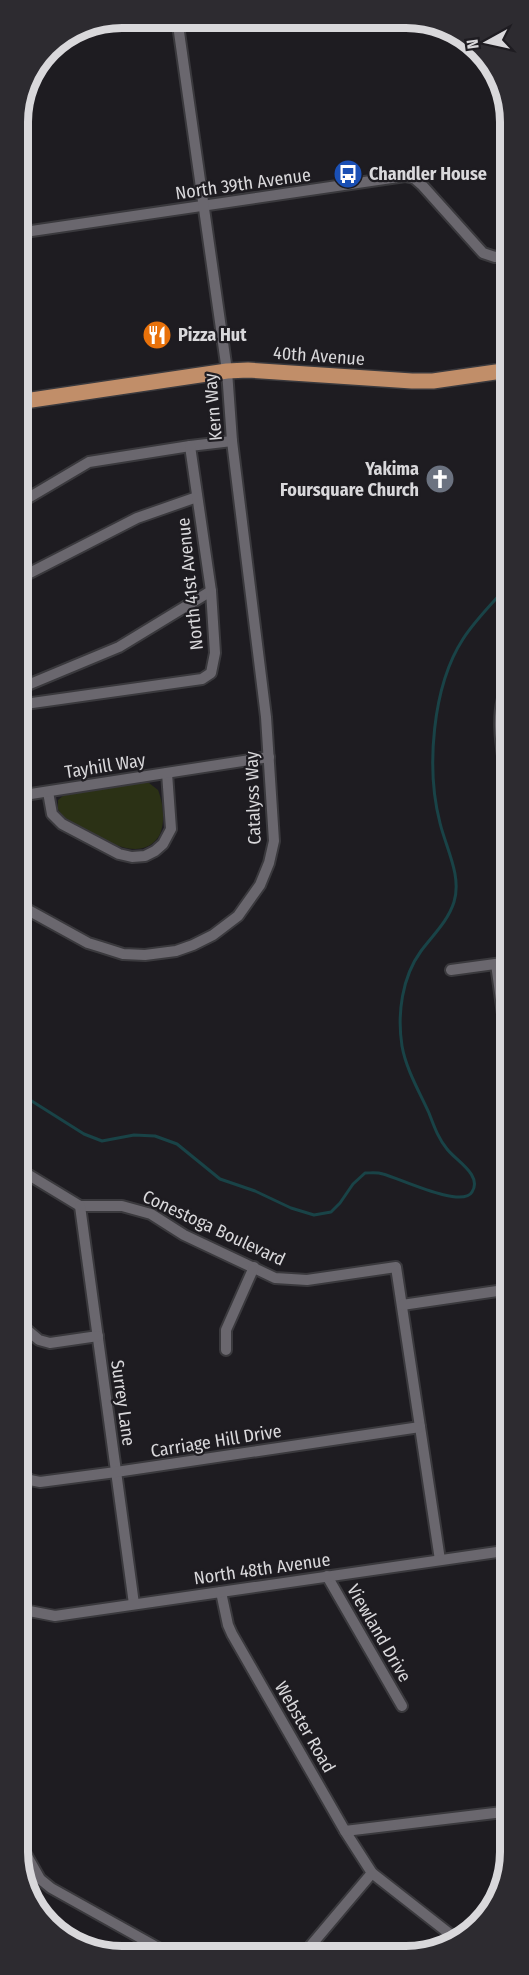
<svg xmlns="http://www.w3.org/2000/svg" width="529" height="1975" font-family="'Fira Sans Condensed',sans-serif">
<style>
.green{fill:#2b3115}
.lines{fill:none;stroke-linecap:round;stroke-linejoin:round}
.stream{stroke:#194347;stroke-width:3}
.minor-casing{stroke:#3a393d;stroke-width:14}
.primary-casing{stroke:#3a393d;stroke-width:18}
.minor{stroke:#6a676e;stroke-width:10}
.primary{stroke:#c18e69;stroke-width:15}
.labels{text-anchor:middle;stroke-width:4.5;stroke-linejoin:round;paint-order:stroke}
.poi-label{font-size:18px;font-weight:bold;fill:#d9d8db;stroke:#1e1c21;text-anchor:start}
.street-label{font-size:18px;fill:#d9d8db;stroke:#1e1c21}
.rim{fill:none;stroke:#d9d8db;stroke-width:8}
</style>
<rect width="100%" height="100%" fill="#1e1c21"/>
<path class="green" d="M141,783H149L158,790C163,802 166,824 159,836C138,869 88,830 63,817L58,809V800L64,795Z"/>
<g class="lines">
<path class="stream" d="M19,1093L84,1134L102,1141L134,1135L155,1136L177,1144L220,1179L255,1191L291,1208L314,1215L331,1212L340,1203L353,1184L365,1173C371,1173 377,1172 383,1174C399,1178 462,1209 472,1192C483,1175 455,1160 447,1149C438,1138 434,1126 429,1113C419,1091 406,1069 402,1046C397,1014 402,977 421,951C433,935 448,921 454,902C462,876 446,848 440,823C426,769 432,687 463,639C476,619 494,601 510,584"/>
<g class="minor-casing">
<g id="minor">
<path d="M18,233L405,176L414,178L422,185L483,253L495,257L510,255"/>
<path d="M18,504L89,462L190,446L232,441"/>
<path d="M18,579L137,518L197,497"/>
<path d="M510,684C490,710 506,768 510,800"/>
<path d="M18,689L119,647L211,591"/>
<path d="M18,705L202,679L211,673L215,653L211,591L190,446"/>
<path d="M48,792L52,814L62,824L119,854L132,857L145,856L155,851L163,844L171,829L167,773"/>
<path d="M18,796L269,757"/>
<path d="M19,905L88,943L101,947L123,954L145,955L176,951L193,945L213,935L238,916L260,885L269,863L274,841L266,717L232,441L227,371L178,25"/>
<path d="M509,962C506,943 504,927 510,908"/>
<path d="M496,964L509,1057"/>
<path d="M451,970L510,962"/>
<path d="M19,1169L80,1206H122L151,1214L184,1235L275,1278L307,1280L396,1267L440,1560"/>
<path d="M80,1206L134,1604"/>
<path d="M402,1305L511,1289"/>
<path d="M19,1323L39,1340L50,1343L98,1336"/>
<path d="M226,1350V1330L254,1267"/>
<path d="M19,1472L30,1480L40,1482L116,1472L420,1427"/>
<path d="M327,1576L402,1706"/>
<path d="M221,1592L228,1625L232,1634L345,1831L372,1873L455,1938"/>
<path d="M19,1609L55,1616L511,1550"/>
<path d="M345,1831L511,1811"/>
<path d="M19,1842L40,1879L51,1888L171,1955"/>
<path d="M302,1956L372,1873"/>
</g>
</g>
<g class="primary-casing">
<path id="primary" d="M18,402L227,371L248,370L412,381H433L510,370"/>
</g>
<use href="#minor" class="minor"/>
<use href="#primary" class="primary"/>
</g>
<defs>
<g id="bus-disc" transform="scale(1.5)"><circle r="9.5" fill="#1a4fb4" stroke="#1e1c21"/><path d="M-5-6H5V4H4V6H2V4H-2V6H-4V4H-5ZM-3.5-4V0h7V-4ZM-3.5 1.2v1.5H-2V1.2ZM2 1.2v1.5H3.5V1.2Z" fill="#fff"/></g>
<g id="restaurant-disc" transform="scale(1.5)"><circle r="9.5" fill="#e8710a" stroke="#1e1c21"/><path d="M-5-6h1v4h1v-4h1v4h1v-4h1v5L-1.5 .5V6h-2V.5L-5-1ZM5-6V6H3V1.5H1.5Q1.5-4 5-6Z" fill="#fff"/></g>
<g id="church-disc" transform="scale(1.5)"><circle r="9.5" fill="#6b7280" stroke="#1e1c21"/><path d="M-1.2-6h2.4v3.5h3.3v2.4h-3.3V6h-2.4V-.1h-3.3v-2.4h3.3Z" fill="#fff"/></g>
</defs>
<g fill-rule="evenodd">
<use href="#bus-disc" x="348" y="174"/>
<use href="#restaurant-disc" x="157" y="335"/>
<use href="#church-disc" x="440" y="479"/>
</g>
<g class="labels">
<g class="poi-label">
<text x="369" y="180">Chandler House</text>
<text x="178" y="341">Pizza Hut</text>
<text x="419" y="475" text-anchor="end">Yakima<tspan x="419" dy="21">Foursquare Church</tspan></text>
</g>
<g class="street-label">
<text transform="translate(243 184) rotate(-8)" y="6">North 39th Avenue</text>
<text transform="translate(319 356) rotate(4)" y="6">40th Avenue</text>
<text transform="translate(213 407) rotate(-95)" y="6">Kern Way</text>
<text transform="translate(190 584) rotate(-96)" y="6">North 41st Avenue</text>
<text transform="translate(105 766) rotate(-9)" y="6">Tayhill Way</text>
<text transform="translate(253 798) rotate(-92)" y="6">Catalyss Way</text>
<text transform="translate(214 1228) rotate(25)" y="6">Conestoga Boulevard</text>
<text transform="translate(123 1403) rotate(82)" y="6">Surrey Lane</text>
<text transform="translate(216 1441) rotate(-9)" y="6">Carriage Hill Drive</text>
<text transform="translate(262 1569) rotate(-8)" y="6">North 48th Avenue</text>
<text transform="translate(379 1633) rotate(60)" y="6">Viewland Drive</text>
<text transform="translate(305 1727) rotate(60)" y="6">Webster Road</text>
</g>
</g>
<path d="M0 0H529V1975H0ZM122 28H406A94 94 0 0 1 500 122V1852A94 94 0 0 1 406 1946H122A94 94 0 0 1 28 1852V122A94 94 0 0 1 122 28Z" fill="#2d2b30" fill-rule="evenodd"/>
<path class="rim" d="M122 28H406A94 94 0 0 1 500 122V1852A94 94 0 0 1 406 1946H122A94 94 0 0 1 28 1852V122A94 94 0 0 1 122 28Z"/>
<g transform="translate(487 42) rotate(262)" stroke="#1e1c21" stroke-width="4.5" paint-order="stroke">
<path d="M0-4.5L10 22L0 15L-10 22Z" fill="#d9d8db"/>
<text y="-9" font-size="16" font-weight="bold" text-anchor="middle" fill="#d9d8db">N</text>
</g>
</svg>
